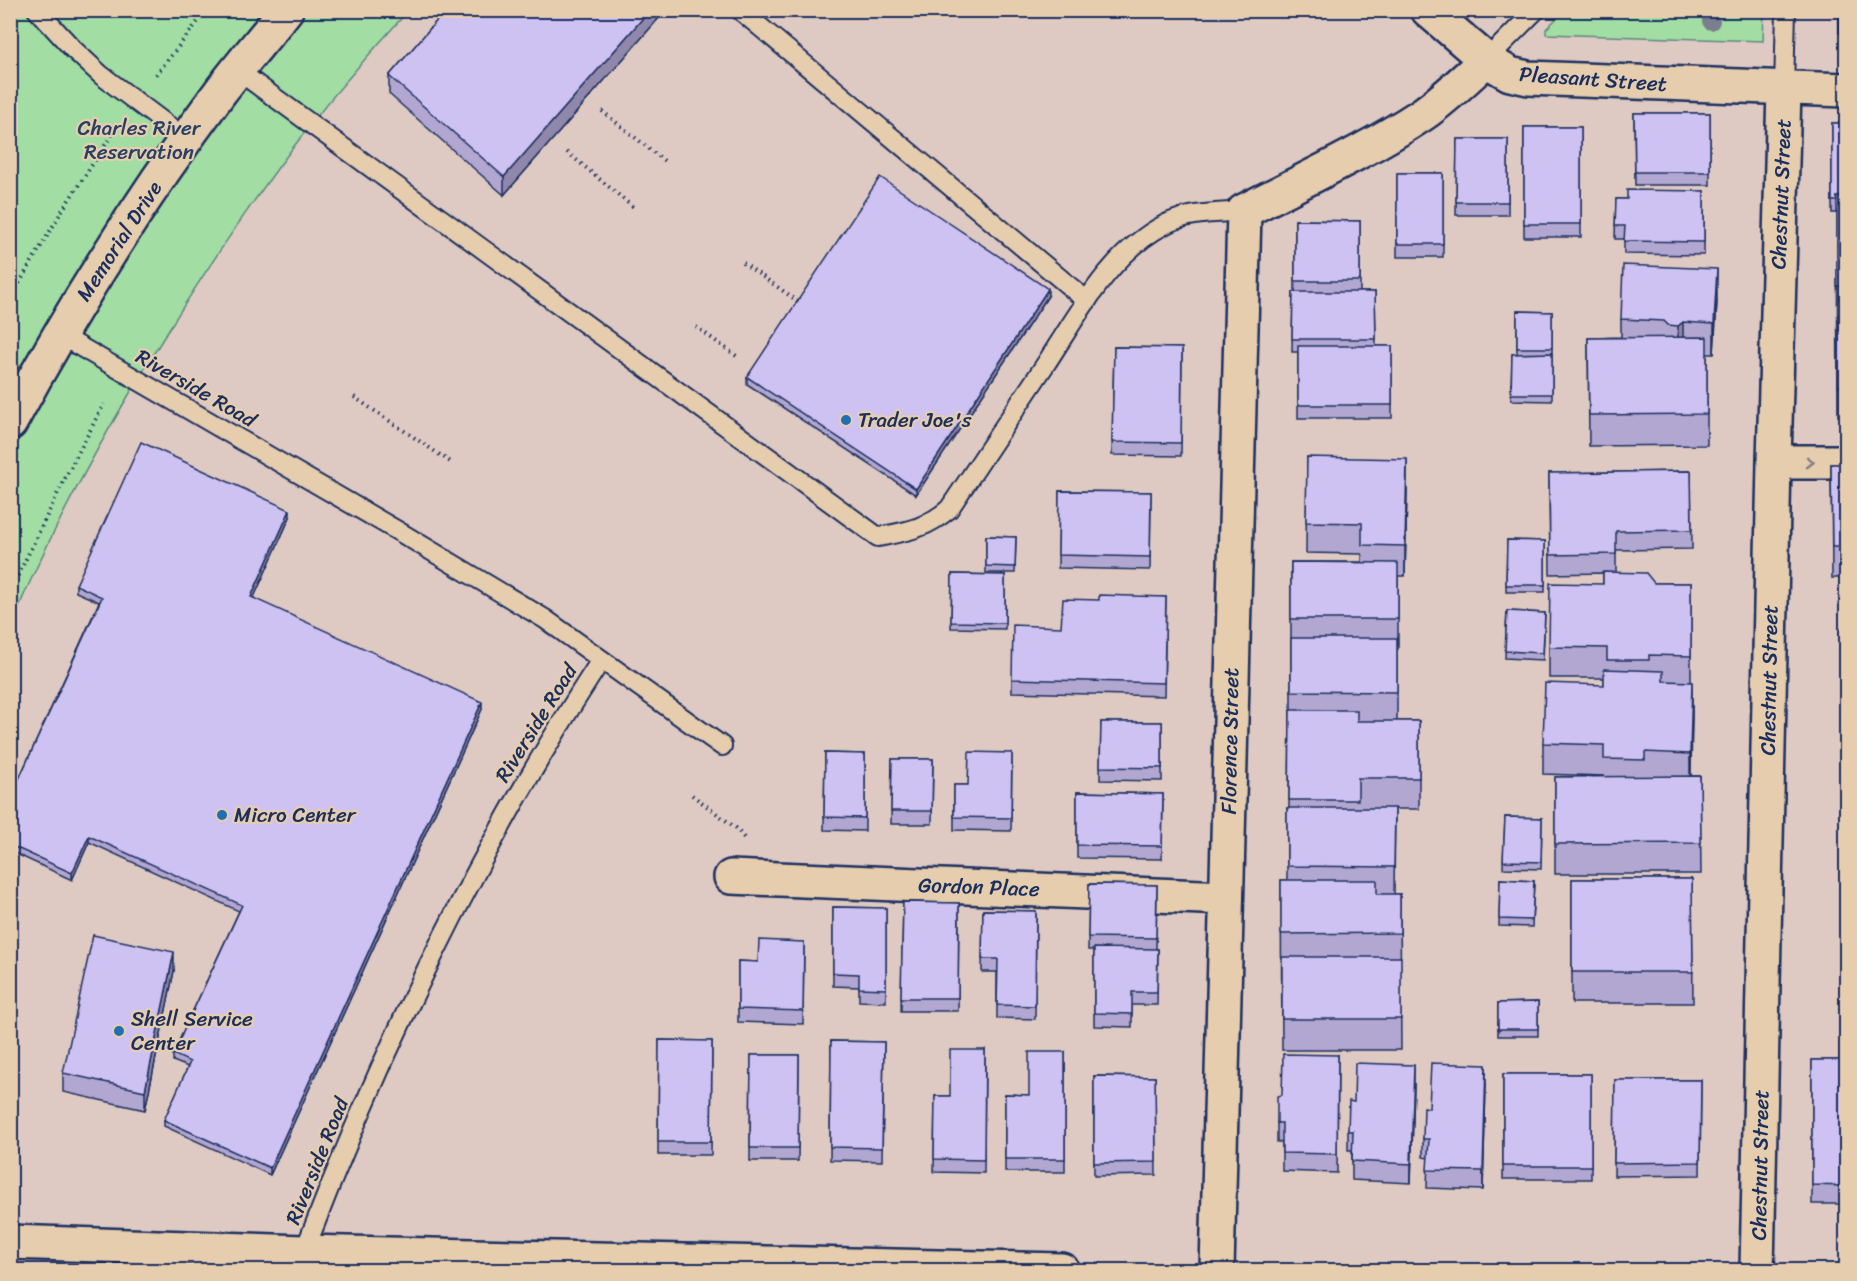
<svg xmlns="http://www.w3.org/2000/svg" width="1857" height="1281" font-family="Sriracha,sans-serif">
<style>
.green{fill:#a2dda3;stroke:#5e8680;stroke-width:1.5}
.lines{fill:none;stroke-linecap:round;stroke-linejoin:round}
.lane-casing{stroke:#1b2f5e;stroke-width:22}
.street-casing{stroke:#1b2f5e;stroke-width:38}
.secondary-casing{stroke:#1b2f5e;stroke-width:38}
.highway-casing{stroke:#1b2f5e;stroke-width:38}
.path{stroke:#1b2f5e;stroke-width:4;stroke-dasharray:1.5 4.5;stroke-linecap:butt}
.lane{stroke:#e6cdae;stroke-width:18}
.street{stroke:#e6cdae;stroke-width:33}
.secondary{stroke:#e6cdae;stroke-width:33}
.highway{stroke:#e6cdae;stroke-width:33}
.tree{fill:#7a7e8f}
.wall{fill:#b1a7d1;stroke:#1b2f5e;stroke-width:1.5}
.shaded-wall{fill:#9088aa;stroke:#1b2f5e;stroke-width:1.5}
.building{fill:#cec2f3;stroke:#1b2f5e;stroke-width:1.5}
.oneway{stroke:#807e86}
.poi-dot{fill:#1f6fb2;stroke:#e6cdae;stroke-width:2}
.labels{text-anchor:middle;stroke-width:4.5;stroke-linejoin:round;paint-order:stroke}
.street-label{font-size:21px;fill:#1b2f5e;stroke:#e6cdae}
.park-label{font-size:21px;fill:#284065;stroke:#e6cdae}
.poi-label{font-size:21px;fill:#1b2f5e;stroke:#e6cdae;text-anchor:start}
</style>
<rect width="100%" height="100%" fill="#dfcac3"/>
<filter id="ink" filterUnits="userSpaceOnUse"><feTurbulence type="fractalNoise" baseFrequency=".0167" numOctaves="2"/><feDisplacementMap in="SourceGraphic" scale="12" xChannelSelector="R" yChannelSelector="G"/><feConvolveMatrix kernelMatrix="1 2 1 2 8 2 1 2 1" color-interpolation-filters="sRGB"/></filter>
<g filter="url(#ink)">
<g class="green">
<path d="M1565,10L1764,11L1763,41L1546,34V29Z"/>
<path d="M11,11H408C374,49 339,87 308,128C256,195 209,265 164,337C106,430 53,525 11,625Z"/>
</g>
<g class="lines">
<g class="lane-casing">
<g id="lane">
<path d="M37,10L74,50L101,75L186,139"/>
<path d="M740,10L1087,301"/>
<path d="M1486,60L1536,10"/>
<path d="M237,70L878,537C908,531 925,529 949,509C981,461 1013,413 1045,365C1078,315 1109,254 1164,225C1188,212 1218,213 1244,211"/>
<path d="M1784,89L1786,10"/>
<path d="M60,335L403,534L545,619L722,746"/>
<path d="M304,1252C383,1046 480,846 601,660"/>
</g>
</g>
<g class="street-casing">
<g id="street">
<path d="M1428,10L1486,60L1510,74L1528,78L1846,90"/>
<path d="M1774,462H1846"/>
<path d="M731,877L1226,898"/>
<path d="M1217,1270L1244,211C1304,180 1367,151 1423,114C1446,98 1466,78 1486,60"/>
<path d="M1757,1270L1774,462L1784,89"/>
</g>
</g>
<g class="secondary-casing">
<path id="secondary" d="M10,1242L304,1252L1062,1270"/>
</g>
<g class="highway-casing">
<path id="highway" d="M10,423C72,308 142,197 220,92C241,64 264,38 286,10"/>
</g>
<g class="path">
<path d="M156,75L207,10"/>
<path d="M602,111L667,163"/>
<path d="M567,152L633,207"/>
<path d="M743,263L799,302"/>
<path d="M10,299L63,209L117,127"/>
<path d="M696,327L738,357"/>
<path d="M354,397L452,463"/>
<path d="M10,592L67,474L104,404"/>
<path d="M692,795L736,828L744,838"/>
</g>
<use href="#lane" class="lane"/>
<use href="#street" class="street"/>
<use href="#secondary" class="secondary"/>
<use href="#highway" class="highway"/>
</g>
<circle class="tree" cx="1711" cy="21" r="9"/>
<g class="wall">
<path d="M446,10H666L504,195L389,94V76Z"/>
<rect x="1839" y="10" width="7" height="23"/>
<path d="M1634,113H1710V185H1635Z"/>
<path d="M1832,123H1846V416H1838L1837,213H1832Z"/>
<rect x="1524" y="127" width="57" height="110"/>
<path d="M1457,139H1508V215H1456Z"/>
<rect x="1397" y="173" width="46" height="84"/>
<path d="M1704,191V255L1624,254V239H1615L1616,199H1627Z"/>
<path d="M1295,220L1360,221V292H1375L1376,346H1392V418H1298V352H1292L1293,292H1295Z"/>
<path d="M1048,296L916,495L747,384V377Z"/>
<path d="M1717,300L1714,354H1707V445L1589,446L1588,338L1621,337V319Z"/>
<path d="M1517,311L1552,312V401L1511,400L1512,354H1517Z"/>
<path d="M1114,347L1182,348L1181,456L1112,455Z"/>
<path d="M1307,457L1407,490L1405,576H1398V649H1397V721H1419V809H1395L1394,894H1400L1401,1050H1282L1281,880H1287V808H1289L1290,710H1291V562H1362V554L1306,553Z"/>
<path d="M1831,464H1846V578H1832Z"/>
<path d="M1691,471L1692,549L1616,550V573L1654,583H1691V682L1692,713L1691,776H1700L1701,874H1555V777L1604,776L1543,774V743L1604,685V678H1549V647L1603,584V573L1550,574L1549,473Z"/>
<path d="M1059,491L1151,492L1150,570L1058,568Z"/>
<path d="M290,517L253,599L482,709L270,1175L164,1126V1120L188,1067L173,1061V1054L239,911L89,842L72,880L10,851V778L18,781L99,602L76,592V585Z"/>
<path d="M986,536L1016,537L1015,573H986Z"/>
<path d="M1507,540L1545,541V592H1506Z"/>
<path d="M952,574L1005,575V629L951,628Z"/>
<path d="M1166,597L1164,696L1012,692V679L1061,627L1099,600Z"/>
<path d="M1507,611L1545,613L1543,660L1505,658Z"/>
<path d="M1841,629H1846V736H1843Z"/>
<path d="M1101,722H1162V781L1100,780Z"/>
<path d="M1843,744H1846V814H1844Z"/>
<path d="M825,753L865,754V831L824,830Z"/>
<path d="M1012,753L1011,831L954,830V785H968Z"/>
<path d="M892,759H933L932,824H891Z"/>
<path d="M1077,792L1163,794L1162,859L1077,858Z"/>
<path d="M1505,817L1542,818L1541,869L1503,868Z"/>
<path d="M1844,825H1846V890H1845Z"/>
<path d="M1500,879L1534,881L1532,927L1499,926Z"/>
<path d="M1572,879H1692L1693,1003H1572Z"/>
<path d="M1089,884L1157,885L1156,949H1158L1157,1005H1132V1027L1094,1026V950H1088Z"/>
<rect x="1843" y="893" width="3" height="71"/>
<path d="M903,902L959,903L958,1011H901Z"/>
<path d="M833,907L886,908V1002L859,1001V987L833,986Z"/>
<path d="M983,910L1036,911L1035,1019L997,1018V972H982Z"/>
<path d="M804,942L803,1024L738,1022V961L758,962Z"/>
<path d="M174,971L145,1110L63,1092V1073Z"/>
<rect x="1842" y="975" width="4" height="73"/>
<path d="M1538,1002V1036H1498V1003Z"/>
<path d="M659,1040L712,1041L711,1155H658Z"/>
<path d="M831,1041L884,1042L882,1161L830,1160Z"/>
<path d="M985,1050L984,1173L934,1172L935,1096H950Z"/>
<path d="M1065,1052V1172H1005V1094L1029,1095Z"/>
<path d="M751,1055H799L798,1161H750Z"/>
<path d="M1338,1055L1337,1173L1282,1171V1142H1277V1123L1282,1095Z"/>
<rect x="1812" y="1060" width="34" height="144"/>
<rect x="1503" y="1074" width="88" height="105"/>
<path d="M1094,1076L1155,1077L1156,1175L1094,1176Z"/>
<path d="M1615,1080H1701L1700,1175L1614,1176Z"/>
<path d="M1414,1084L1411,1183L1352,1180V1150H1348V1131L1354,1102Z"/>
<path d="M1486,1084L1483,1190L1427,1188L1428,1158L1423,1157V1139L1429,1108Z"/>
</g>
<g class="shaded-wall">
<path d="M650,10H666L504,195V177Z"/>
<path d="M1717,269V300L1714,354V324Z"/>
<path d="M1048,289V296L916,495V489Z"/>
<path d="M1683,322V353L1678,357V326Z"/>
<path d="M1407,459V490L1405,576V546Z"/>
<path d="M290,510V517L251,604V597Z"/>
<path d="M1692,682V713L1690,785V754Z"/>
<path d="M482,702V709L270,1175V1168Z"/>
<path d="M89,836V842L72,880V873Z"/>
<path d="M174,952V971L145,1110V1091Z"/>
<path d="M1414,1065V1084L1411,1183V1164Z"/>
<path d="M1486,1065V1084L1483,1190V1171Z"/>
</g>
<g class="building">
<path d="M446,10H650L504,177L389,76Z"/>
<path d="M1634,113H1710V172H1635Z"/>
<path d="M1832,123H1846V197H1837V201H1832Z"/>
<rect x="1524" y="127" width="57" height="97"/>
<path d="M1457,139H1508V202H1456Z"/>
<rect x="1397" y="173" width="46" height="71"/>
<path d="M880,177L1048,289L916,489L747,377Z"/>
<path d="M1627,190L1704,191V242L1624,241L1625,226H1615L1616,199H1627Z"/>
<rect x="1837" y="197" width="9" height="89"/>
<path d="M1295,220L1360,221V281H1295Z"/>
<path d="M1623,265L1717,269L1714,324L1683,322L1678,326L1668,325L1664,321L1621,319Z"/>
<path d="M1293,292H1375L1376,339H1292Z"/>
<path d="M1517,311L1552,312V348H1517Z"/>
<rect x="1838" y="315" width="8" height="71"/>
<path d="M1707,337V414L1589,415L1588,338Z"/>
<rect x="1298" y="346" width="94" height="59"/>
<path d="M1114,347L1182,348L1181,443L1112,442Z"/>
<path d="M1552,353V394H1511L1512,354Z"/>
<path d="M141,442L290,510L251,597L482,702L270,1168L164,1120L190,1062L173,1054L242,905L89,836L72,873L10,845V778L18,781L102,597L76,585Z"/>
<path d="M1307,457L1407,459L1405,546L1362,545V523L1306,522Z"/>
<path d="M1831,464H1846V547H1832Z"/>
<path d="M1691,471L1692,530L1616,531V554L1550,555L1549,473Z"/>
<path d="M1059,491L1151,492L1150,557L1058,555Z"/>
<path d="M986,536L1016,537L1015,567L986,566Z"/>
<path d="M1507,540L1545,541V585H1506Z"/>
<path d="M1291,562L1398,563V619H1291Z"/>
<path d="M1603,572L1646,573L1654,583H1691V656L1649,655V660H1607V648L1549,647L1550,583L1603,584Z"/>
<path d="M952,574L1005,575V623L951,622Z"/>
<path d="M1099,595L1166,597L1164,683L1012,679L1013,625L1061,627L1063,599L1099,600Z"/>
<path d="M1507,611L1545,613L1543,653L1505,651Z"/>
<path d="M1841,629H1846V717H1843Z"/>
<path d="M1291,638H1397V692L1291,691Z"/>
<path d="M1604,669L1663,671V681L1692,682L1690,754L1645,752V760L1604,759V745L1543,743L1545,683L1604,685Z"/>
<path d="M1290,710H1357V721H1419V778H1358V800H1289Z"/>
<path d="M1101,722H1162V768L1100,767Z"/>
<path d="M1843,744H1846V801H1844Z"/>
<path d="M969,752L1012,753L1011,818L954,817V785H968Z"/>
<path d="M825,753L865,754V818L824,817Z"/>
<path d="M892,759H933L932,811H891Z"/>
<path d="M1700,776L1701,843L1555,844V777Z"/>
<path d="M1077,792L1163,794L1162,846L1077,845Z"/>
<path d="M1287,808H1395L1394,867L1287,866Z"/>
<path d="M1505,817L1542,818L1541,862L1503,861Z"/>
<path d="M1844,825H1846V877H1845Z"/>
<path d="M1500,879L1534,881L1532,920L1499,919Z"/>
<path d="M1572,879H1692L1693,972H1572Z"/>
<path d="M1281,880H1377V894H1400V933L1281,934Z"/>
<path d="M1089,884L1157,885L1156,938L1088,937Z"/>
<rect x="1843" y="893" width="3" height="58"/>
<path d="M903,902L959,903L958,998H901Z"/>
<path d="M833,907L886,908V989L859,988V974L833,973Z"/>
<path d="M983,910L1036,911L1035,1006L997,1005L998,959H982Z"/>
<path d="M93,935L174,952L145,1091L63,1073Z"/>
<path d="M759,940L804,942L803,1011L738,1009V961L758,962Z"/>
<path d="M1094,948L1158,949L1157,992H1132V1014L1094,1013Z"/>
<rect x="1282" y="957" width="119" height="62"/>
<rect x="1842" y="975" width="4" height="60"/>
<path d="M1538,1002V1029H1498V1003Z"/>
<path d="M659,1040L712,1041L711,1142H658Z"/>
<path d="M831,1041L884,1042L882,1148L830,1147Z"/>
<path d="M950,1050H985L984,1160L934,1159L935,1096H950Z"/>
<path d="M1029,1052H1065V1159H1005V1094L1029,1095Z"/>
<path d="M1283,1054L1338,1055L1337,1154L1282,1153V1123H1277V1096L1282,1095Z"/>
<path d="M751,1055H799L798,1148H750Z"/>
<path d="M1812,1060H1846V1186L1812,1185Z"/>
<path d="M1355,1063L1414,1065L1411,1164L1352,1161L1353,1131H1348L1349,1101L1354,1102Z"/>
<path d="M1431,1063L1486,1065L1483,1171L1427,1170L1429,1139H1423L1424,1107L1429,1108Z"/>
<rect x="1503" y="1074" width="88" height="92"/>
<path d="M1094,1076L1155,1077L1156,1162L1094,1163Z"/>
<path d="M1615,1080H1701L1700,1162L1614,1163Z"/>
</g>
<defs><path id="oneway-chevron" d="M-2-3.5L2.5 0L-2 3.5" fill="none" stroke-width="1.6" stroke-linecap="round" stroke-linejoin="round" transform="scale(1.5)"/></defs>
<use class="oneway" href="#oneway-chevron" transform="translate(1810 462)"/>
</g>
<g class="poi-dot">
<circle cx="846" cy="420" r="6"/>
<circle cx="222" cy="815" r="6"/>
<circle cx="119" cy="1031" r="6"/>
</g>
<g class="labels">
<g class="street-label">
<text transform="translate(1593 79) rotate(4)" y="7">Pleasant Street</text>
<text transform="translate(1781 194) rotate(-88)" y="7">Chestnut Street</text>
<text transform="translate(119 241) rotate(-57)" y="7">Memorial Drive</text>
<text transform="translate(196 388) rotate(30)" y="7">Riverside Road</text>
<text transform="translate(1769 680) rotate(-89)" y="7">Chestnut Street</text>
<text transform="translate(536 723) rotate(-58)" y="7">Riverside Road</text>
<text transform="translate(1230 741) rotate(-89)" y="7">Florence Street</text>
<text transform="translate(979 887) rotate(2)" y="7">Gordon Place</text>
<text transform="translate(317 1161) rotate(-68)" y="7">Riverside Road</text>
<text transform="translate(1760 1165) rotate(-89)" y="7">Chestnut Street</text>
</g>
<g class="park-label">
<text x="139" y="135">Charles River<tspan x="139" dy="24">Reservation</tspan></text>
</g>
<g class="poi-label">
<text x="858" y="427">Trader Joe's</text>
<text x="234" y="822">Micro Center</text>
<text x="131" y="1026">Shell Service<tspan x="131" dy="24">Center</tspan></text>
</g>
</g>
<rect width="1857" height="1281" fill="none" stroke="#e6cdae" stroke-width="36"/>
<rect x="18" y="18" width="1821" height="1245" fill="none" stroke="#1b2f5e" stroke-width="2" filter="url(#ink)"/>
</svg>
